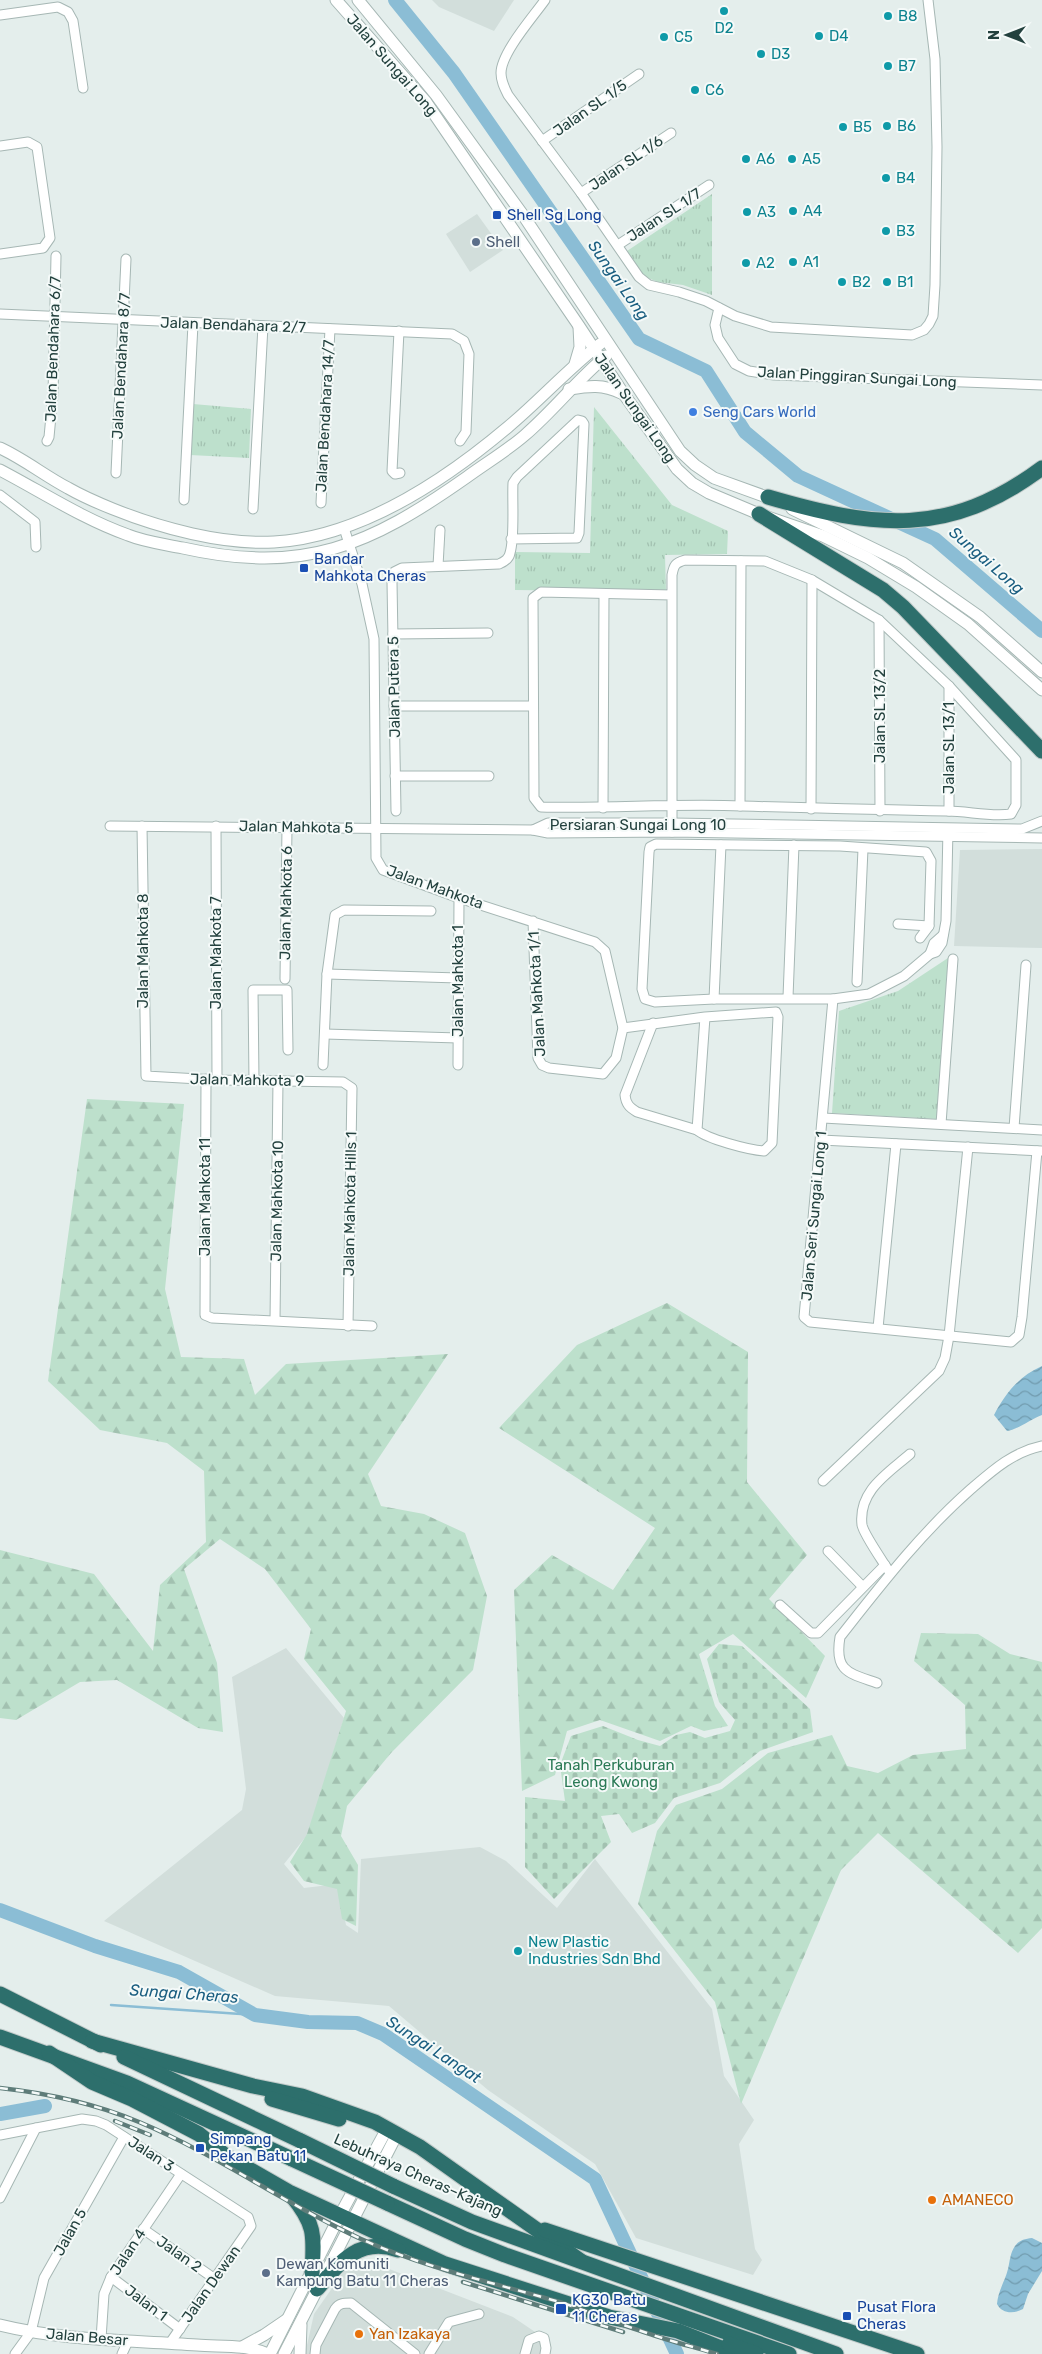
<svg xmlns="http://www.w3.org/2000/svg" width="1042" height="2354" font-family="Rubik,sans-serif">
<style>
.built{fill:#d2dedb}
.forest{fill:url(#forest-firs)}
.cemetery{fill:url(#cemetery-stones)}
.park{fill:url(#park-tufts)}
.water{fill:url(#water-waves)}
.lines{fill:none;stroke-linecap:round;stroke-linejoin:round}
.stream{stroke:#8bbdd5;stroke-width:2.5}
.river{stroke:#8bbdd5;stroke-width:14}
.minor-casing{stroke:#a6b7b4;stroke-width:11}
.tertiary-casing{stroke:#a6b7b4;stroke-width:13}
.motorway-casing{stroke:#c1cac9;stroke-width:17}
.minor{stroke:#fff;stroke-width:9}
.tertiary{stroke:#fff;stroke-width:11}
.motorway{stroke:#2d6f6c;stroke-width:15}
.rail-casing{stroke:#5e7c79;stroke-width:4.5}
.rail{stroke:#f5faf9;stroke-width:2.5;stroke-dasharray:8;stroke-linecap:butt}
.motorway-bridge-casing{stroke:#c1cac9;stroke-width:17;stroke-linecap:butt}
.motorway-bridge{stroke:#2d6f6c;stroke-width:15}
.culture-dot{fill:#0f9aa8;stroke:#f5faf9;stroke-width:2}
.transit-dot{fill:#1a4fb4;stroke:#f5faf9;stroke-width:2}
.service-dot{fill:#5c6f8a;stroke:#f5faf9;stroke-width:2}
.shop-dot{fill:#3f7fe0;stroke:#f5faf9;stroke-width:2}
.food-dot{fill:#e8710a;stroke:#f5faf9;stroke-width:2}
.labels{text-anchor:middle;stroke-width:4;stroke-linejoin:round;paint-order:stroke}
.culture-label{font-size:15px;fill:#0d838f;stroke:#f5faf9;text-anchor:start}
.street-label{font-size:15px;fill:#23413e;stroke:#f5faf9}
.transit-label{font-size:15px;fill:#164399;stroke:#f5faf9;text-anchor:start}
.service-label{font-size:15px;fill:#4e5e75;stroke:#f5faf9;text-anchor:start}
.shop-label{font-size:15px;fill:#366cbe;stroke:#f5faf9;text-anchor:start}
.park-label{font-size:15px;fill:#2b7a56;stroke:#f5faf9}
.food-label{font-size:15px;fill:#c56008;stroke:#f5faf9;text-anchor:start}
.water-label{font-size:16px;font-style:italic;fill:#1a5e80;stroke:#f5faf9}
</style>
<defs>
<pattern id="forest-firs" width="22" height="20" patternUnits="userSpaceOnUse" patternTransform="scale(1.25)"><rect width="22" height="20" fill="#bde0cc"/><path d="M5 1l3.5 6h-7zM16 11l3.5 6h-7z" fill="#a2c1b0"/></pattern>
<pattern id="cemetery-stones" width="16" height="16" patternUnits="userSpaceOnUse" patternTransform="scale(1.25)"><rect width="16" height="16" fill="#bde0cc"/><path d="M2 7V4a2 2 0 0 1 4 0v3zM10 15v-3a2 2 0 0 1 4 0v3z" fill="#a2c1b0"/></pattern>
<pattern id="park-tufts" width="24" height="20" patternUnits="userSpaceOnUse" patternTransform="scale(1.25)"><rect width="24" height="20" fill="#bde0cc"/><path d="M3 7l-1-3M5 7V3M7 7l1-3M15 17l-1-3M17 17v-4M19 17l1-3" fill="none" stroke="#a2c1b0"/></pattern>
<pattern id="water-waves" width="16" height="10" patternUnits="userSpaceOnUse" patternTransform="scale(1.25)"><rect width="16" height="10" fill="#8bbdd5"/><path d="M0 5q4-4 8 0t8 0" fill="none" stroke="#719bae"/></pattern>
</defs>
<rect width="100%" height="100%" fill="#e4eeec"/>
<g class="built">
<path d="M432,0H514L494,31L439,7Z"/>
<path d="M477,214L503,250L470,272L446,234Z"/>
<path d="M1042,849V948L954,946L960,850Z"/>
<path d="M286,1648L344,1718L308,1834L284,1864L304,1888L338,1884L346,1925L358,1933L361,1859L480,1847L506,1861L557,1908L595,1859L712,2009L724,2076L754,2120L739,2144L755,2249L762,2260L753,2275L636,2238L595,2164L488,2090L389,2006L275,1996L104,1921L242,1810L246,1789L232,1677Z"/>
<path d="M384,2267L513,2317L544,2338L548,2354H305L314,2314L344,2271Z"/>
</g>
<g class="forest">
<path d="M87,1099L184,1104L165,1289L181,1357L244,1359L255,1395L286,1364L448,1354L368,1474L381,1506L424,1514L465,1533L487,1596L473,1670L391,1753L347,1806L341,1836L358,1865L356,1926L342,1919L337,1889L304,1881L290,1862L307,1834L346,1711L304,1659L311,1629L265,1569L220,1539L184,1569L217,1663L223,1732L198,1728L117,1680L80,1682L16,1720L0,1718V1550L94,1574L153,1651L160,1585L206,1542L204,1471L167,1443L100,1430L48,1381Z"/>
<path d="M667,1303L748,1352L747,1482L807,1555L769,1599L825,1656L806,1698L733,1634L699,1654L715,1706L728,1726L704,1731L691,1726L660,1741L600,1720L567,1731L555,1775L522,1791L514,1590L552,1555L613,1590L655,1528L499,1428L577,1345Z"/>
<path d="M921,1633L978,1634L1010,1654L1042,1662V1928L1018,1953L878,1833L841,1870L741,2104L715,2002L638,1904L657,1831L676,1805L722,1789L768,1753L832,1735L847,1766L878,1773L913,1755L966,1749L965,1705L914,1661Z"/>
</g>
<path class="cemetery" d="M719,1644L742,1646L810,1709L813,1732L760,1751L720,1783L674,1798L655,1823L632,1833L619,1814L601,1816L611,1842L554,1899L525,1867V1797L565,1801L560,1765L571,1736L603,1726L638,1740L660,1746L676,1735L690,1732L705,1738L730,1731L735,1720L719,1702L707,1659Z"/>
<g class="park">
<path d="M712,194V295L683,285L658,282L643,276L627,251Z"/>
<path d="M193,404L251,409L249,458L190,455Z"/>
<path d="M594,407L672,505L728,531L727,554L665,555L666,592L515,590V552L590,553Z"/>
<path d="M948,958L937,1119L832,1113L839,1011L898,991Z"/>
</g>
<g class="water">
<path d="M1042,1366V1415C1031,1419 1017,1430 1007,1431L994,1415C1005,1394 1019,1376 1042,1366Z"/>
<path d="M1032,2238L1042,2243V2271L1028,2294L1023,2309C1014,2314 1002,2314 997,2304C998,2291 1005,2281 1008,2269C1010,2261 1010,2253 1015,2246C1019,2240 1025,2239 1032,2238Z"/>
</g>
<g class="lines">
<path class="stream" d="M111,2005L255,2015"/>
<g class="river">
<path d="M395,0L454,73L639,339L706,371L745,432L798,476L935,539L1042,631"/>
<path d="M0,1910L95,1946L179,1972L255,2015L308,2022L357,2023L383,2034L595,2179L677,2354"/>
<path d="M0,2114L45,2106"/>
</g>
<g class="minor-casing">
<g id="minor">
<path d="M545,0C533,17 501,53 501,73C501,81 504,87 508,95L581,193L639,277L649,285L679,292L706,301L735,316L771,327L912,335L924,330L929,324L933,316L935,285L937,147L935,59L928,0"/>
<path d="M0,15L58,7L68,12L73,21L83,88"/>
<path d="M542,141L639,74"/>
<path d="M0,146L28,142L37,147L50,238L43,248L0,254"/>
<path d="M581,193L671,133"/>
<path d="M618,245L709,185"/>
<path d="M719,308L715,325L718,338L735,364L749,371L774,375L1042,385"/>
<path d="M0,314L452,334L464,341L469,354L466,432L460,441"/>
<path d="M399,331L392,471L395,474L400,473"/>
<path d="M47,441L49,437L53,395L56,256"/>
<path d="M116,473L126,259"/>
<path d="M0,495L35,522L36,547"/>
<path d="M184,500L193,324"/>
<path d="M321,503L330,329"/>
<path d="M253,509L263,326"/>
<path d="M344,528L362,584L374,639L376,858L383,870L459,898L595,942L605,951L623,1028L616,1058L603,1074L549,1068L542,1065L538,1058L533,921"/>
<path d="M438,566L440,530"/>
<path d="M672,595L541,592L533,598L534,798L541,807C608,809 675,803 742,806C810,808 878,810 947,811C968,811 990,817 1011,814L1016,805V760L949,686L879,620L812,580L765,561L685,560C675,563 674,565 672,575C672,661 672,746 672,832"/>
<path d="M879,620L880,811"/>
<path d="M393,634L488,633"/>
<path d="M949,686V811"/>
<path d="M394,706H533"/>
<path d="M395,776H489"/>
<path d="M740,806L741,561"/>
<path d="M603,808L604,594"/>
<path d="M811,809L812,580"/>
<path d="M396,811L392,582L394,572L402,568L499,564C504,562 509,559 510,553C515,537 512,501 513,483L517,477L578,420L582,421L584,424L579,533L577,538L511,539"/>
<path d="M110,826L533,830L548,833L672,832L1042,838"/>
<path d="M142,826L146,1076L217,1080L343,1082L352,1088L348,1326"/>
<path d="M216,826L217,1080"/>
<path d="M533,830L548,823H672L1022,829L1042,821"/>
<path d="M898,924L929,926L931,861L926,852L840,846L656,844L650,847L649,852L642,989L645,999L655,1002L714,999H833L869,994L904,976L930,954L936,952L942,943L946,921L948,829"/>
<path d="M920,938L929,926"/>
<path d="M930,954L934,943L943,935"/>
<path d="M327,974L458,978"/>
<path d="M285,979L287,827"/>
<path d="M857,982L863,849"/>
<path d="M788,997L794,845"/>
<path d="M714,999L721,845"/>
<path d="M833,999L804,1317L810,1322L1011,1342L1019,1335L1022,1317L1037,1151"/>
<path d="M653,1023L625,1095C626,1104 629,1107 637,1112L697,1130"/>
<path d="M623,1028L705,1017L776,1012L778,1017L772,1143L764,1151C749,1150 707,1139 697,1130L705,1017"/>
<path d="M325,1034L458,1038"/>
<path d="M323,1065L327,974L335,915L344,910L431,911"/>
<path d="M458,1065L459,898"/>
<path d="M206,1079L205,1315L212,1318L372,1326"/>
<path d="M254,1081L253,990H287L288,1050"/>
<path d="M823,1118L1042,1130"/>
<path d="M941,1124L953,959"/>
<path d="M1014,1128L1026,965"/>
<path d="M821,1140L1042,1151"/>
<path d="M275,1320L278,1081"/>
<path d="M878,1328L896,1144"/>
<path d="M823,1481L939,1371L945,1358L949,1336L968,1147"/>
<path d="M828,1551L862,1586"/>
<path d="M890,1573C884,1563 864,1535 862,1525C858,1491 887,1474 910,1454"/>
<path d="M780,1605L811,1633H818L885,1565"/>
<path d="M877,1683C849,1673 834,1672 840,1637C881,1585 921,1533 971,1489C993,1470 1013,1452 1042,1446"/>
<path d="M0,2135L82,2119L96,2121L106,2125L248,2217L251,2226L170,2343"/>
<path d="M0,2198L36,2128"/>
<path d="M143,2229L215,2279"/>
<path d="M111,2277L180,2329"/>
<path d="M101,2339L104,2294L111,2277L181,2174"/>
<path d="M15,2354L31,2332L44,2278L124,2137"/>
<path d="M122,2354L128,2341"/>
<path d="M315,2354L316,2345L335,2309C339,2303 344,2303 351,2303L415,2354"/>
<path d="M429,2354L449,2322L479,2314"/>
<path d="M525,2354L529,2340L539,2336L544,2338L546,2348L545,2354"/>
</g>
</g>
<g class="tertiary-casing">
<g id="tertiary">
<path d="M336,0L426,102L579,326L623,393L677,469L692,483L709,493L759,514L823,536L868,558L916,587L968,624L1042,690"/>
<path d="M358,0L436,95L523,215L680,451L695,465L714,478L775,500"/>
<path d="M575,364L580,347L579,327"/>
<path d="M569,389C589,386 603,384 621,393"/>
<path d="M0,448C24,459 45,476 68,488C82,496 98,503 113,509C160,528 223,545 274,542C359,537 444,481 508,427C539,401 567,370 600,344"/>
<path d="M0,470C42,492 83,519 128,535C145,542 164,544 183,548C304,575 369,546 467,477C486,463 508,450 525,435C554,410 577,380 606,356"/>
<path d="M792,509L903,563L980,617L1042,672"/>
<path d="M0,2325C64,2341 131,2340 197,2345C220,2347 245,2344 268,2354"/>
<path d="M242,2347L264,2335L286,2320"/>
<path d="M270,2354L340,2215L383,2136"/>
<path d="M284,2354L394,2140"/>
<path d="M300,2354L301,2325"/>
</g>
</g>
<g class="motorway-casing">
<g id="motorway">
<path d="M768,497C874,528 948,538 1042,468"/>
<path d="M759,514L883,590L903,607L1042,751"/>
<path d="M0,1994L101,2045"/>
<path d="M0,2037L127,2083L292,2159"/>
<path d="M92,2041L253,2086L302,2096L375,2122L420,2147L581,2261"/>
<path d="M49,2053L92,2082L132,2099L199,2134L226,2156L289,2192L445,2264L609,2317L678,2331L736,2354"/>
<path d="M124,2057L301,2141"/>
<path d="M272,2099L339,2119"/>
<path d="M393,2186L472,2222L836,2354"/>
<path d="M292,2196C316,2225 314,2236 312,2273"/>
<path d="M387,2203L465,2239L505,2255L789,2354"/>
<path d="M545,2230L917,2354"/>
<path d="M317,2289C339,2263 360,2236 398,2250"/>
<path d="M729,2344L756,2354"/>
</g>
</g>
<use href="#minor" class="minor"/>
<use href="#tertiary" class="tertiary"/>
<use href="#motorway" class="motorway"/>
<g class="rail-casing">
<g id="rail">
<path d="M0,2088C46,2093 96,2104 139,2122C216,2154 285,2204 361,2239C423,2267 490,2282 556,2301C586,2310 616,2323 647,2333C670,2341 694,2347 717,2354"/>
<path d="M115,2121L150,2135"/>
<path d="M463,2282L623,2332"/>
</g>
</g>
<use href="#rail" class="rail"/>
<g class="motorway-bridge-casing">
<g id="motorway-bridge">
<path d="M301,2141L393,2186"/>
<path d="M292,2159L387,2203"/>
</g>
</g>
<use href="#motorway-bridge" class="motorway-bridge"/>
</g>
<g class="culture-dot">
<circle cx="724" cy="11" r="5"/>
<circle cx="888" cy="16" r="5"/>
<circle cx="819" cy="36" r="5"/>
<circle cx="664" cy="37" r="5"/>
<circle cx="761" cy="54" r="5"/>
<circle cx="888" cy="66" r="5"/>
<circle cx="695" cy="90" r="5"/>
<circle cx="887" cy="126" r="5"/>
<circle cx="843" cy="127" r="5"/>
<circle cx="746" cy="159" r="5"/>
<circle cx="792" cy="159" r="5"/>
<circle cx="886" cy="178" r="5"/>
<circle cx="793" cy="211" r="5"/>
<circle cx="747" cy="212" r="5"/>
<circle cx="886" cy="231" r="5"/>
<circle cx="793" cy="262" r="5"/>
<circle cx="746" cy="263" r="5"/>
<circle cx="842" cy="282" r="5"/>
<circle cx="887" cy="282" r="5"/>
<circle cx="518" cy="1951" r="5"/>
</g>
<g class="transit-dot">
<rect x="492" y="210" width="10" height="10" rx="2.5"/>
<rect x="299" y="563" width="10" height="10" rx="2.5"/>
<rect x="195" y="2143" width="10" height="10" rx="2.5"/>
<rect x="555" y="2303" width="12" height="12" rx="2.5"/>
<rect x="842" y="2311" width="10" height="10" rx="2.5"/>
</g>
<g class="service-dot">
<circle cx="476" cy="242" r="5"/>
<circle cx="266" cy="2273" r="5"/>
</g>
<circle class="shop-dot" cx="693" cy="412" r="5"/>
<g class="food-dot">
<circle cx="932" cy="2200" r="5"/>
<circle cx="359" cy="2334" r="5"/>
</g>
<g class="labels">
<g class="culture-label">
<text x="898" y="21">B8</text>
<text x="724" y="33" text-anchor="middle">D2</text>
<text x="829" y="41">D4</text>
<text x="674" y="42">C5</text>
<text x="771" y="59">D3</text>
<text x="898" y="71">B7</text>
<text x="705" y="95">C6</text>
<text x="897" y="131">B6</text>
<text x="853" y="132">B5</text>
<text x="756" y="164">A6</text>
<text x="802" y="164">A5</text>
<text x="896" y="183">B4</text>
<text x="803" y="216">A4</text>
<text x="757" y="217">A3</text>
<text x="896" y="236">B3</text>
<text x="803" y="267">A1</text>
<text x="756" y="268">A2</text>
<text x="852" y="287">B2</text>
<text x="897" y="287">B1</text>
<text x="528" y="1947">New Plastic<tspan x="528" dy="17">Industries Sdn Bhd</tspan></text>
</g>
<g class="street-label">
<text transform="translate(392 65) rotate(49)" y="5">Jalan Sungai Long</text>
<text transform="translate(590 108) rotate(-35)" y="5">Jalan SL 1/5</text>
<text transform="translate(626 163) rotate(-34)" y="5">Jalan SL 1/6</text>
<text transform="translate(664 215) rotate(-33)" y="5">Jalan SL 1/7</text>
<text transform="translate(233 325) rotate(2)" y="5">Jalan Bendahara 2/7</text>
<text transform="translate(53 349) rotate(-88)" y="5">Jalan Bendahara 6/7</text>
<text transform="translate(121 366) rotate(-87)" y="5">Jalan Bendahara 8/7</text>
<text transform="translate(857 377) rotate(3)" y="5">Jalan Pinggiran Sungai Long</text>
<text transform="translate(635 408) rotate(55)" y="5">Jalan Sungai Long</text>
<text transform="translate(325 416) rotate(-87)" y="5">Jalan Bendahara 14/7</text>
<text transform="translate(394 687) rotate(-91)" y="5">Jalan Putera 5</text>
<text transform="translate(880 716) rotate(-90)" y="5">Jalan SL 13/2</text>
<text transform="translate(949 748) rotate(-90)" y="5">Jalan SL 13/1</text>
<text x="638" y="830">Persiaran Sungai Long 10</text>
<text transform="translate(296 827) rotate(1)" y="5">Jalan Mahkota 5</text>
<text transform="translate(435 887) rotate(20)" y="5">Jalan Mahkota</text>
<text transform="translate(286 903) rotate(-89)" y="5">Jalan Mahkota 6</text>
<text transform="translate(143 951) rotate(-90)" y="5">Jalan Mahkota 8</text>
<text transform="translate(216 953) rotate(-90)" y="5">Jalan Mahkota 7</text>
<text transform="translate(458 981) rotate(-90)" y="5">Jalan Mahkota 1</text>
<text transform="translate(537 994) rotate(-93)" y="5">Jalan Mahkota 1/1</text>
<text transform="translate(247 1080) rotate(1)" y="5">Jalan Mahkota 9</text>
<text transform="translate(205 1197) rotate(-90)" y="5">Jalan Mahkota 11</text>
<text transform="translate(277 1201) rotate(-89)" y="5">Jalan Mahkota 10</text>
<text transform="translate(350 1204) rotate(-89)" y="5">Jalan Mahkota Hills 1</text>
<text transform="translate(814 1216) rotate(-85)" y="5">Jalan Seri Sungai Long 1</text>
<text transform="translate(151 2154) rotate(33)" y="5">Jalan 3</text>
<text transform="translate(418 2175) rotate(24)" y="5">Lebuhraya Cheras–Kajang</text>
<text transform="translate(70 2232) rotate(-61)" y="5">Jalan 5</text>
<text transform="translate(128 2252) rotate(-57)" y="5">Jalan 4</text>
<text transform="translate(179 2254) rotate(35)" y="5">Jalan 2</text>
<text transform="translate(211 2284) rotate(-55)" y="5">Jalan Dewan</text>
<text transform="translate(146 2303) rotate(37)" y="5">Jalan 1</text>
<text transform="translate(87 2337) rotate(5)" y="5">Jalan Besar</text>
</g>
<g class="transit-label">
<text x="507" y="220">Shell Sg Long</text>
<text x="314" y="564">Bandar<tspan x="314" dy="17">Mahkota Cheras</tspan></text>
<text x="210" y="2144">Simpang<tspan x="210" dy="17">Pekan Batu 11</tspan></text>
<text x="572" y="2305">KG30 Batu<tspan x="572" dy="17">11 Cheras</tspan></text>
<text x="857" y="2312">Pusat Flora<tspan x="857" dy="17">Cheras</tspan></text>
</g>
<g class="service-label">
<text x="486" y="247">Shell</text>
<text x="276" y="2269">Dewan Komuniti<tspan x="276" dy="17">Kampung Batu 11 Cheras</tspan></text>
</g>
<g class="shop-label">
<text x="703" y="417">Seng Cars World</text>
</g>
<g class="park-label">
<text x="611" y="1770">Tanah Perkuburan<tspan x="611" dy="17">Leong Kwong</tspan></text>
</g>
<g class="food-label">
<text x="942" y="2205">AMANECO</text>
<text x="369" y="2339">Yan Izakaya</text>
</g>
<g class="water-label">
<text transform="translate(619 280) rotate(55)" y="6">Sungai Long</text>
<text transform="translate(987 560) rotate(41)" y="6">Sungai Long</text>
<text transform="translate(184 1993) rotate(4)" y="6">Sungai Cheras</text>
<text transform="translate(434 2049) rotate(33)" y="6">Sungai Langat</text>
</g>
</g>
<g transform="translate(1007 35) rotate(270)" stroke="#f5faf9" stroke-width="4" paint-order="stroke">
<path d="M0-4L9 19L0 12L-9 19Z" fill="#23413e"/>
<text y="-8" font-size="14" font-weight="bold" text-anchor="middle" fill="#23413e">N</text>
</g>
</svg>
